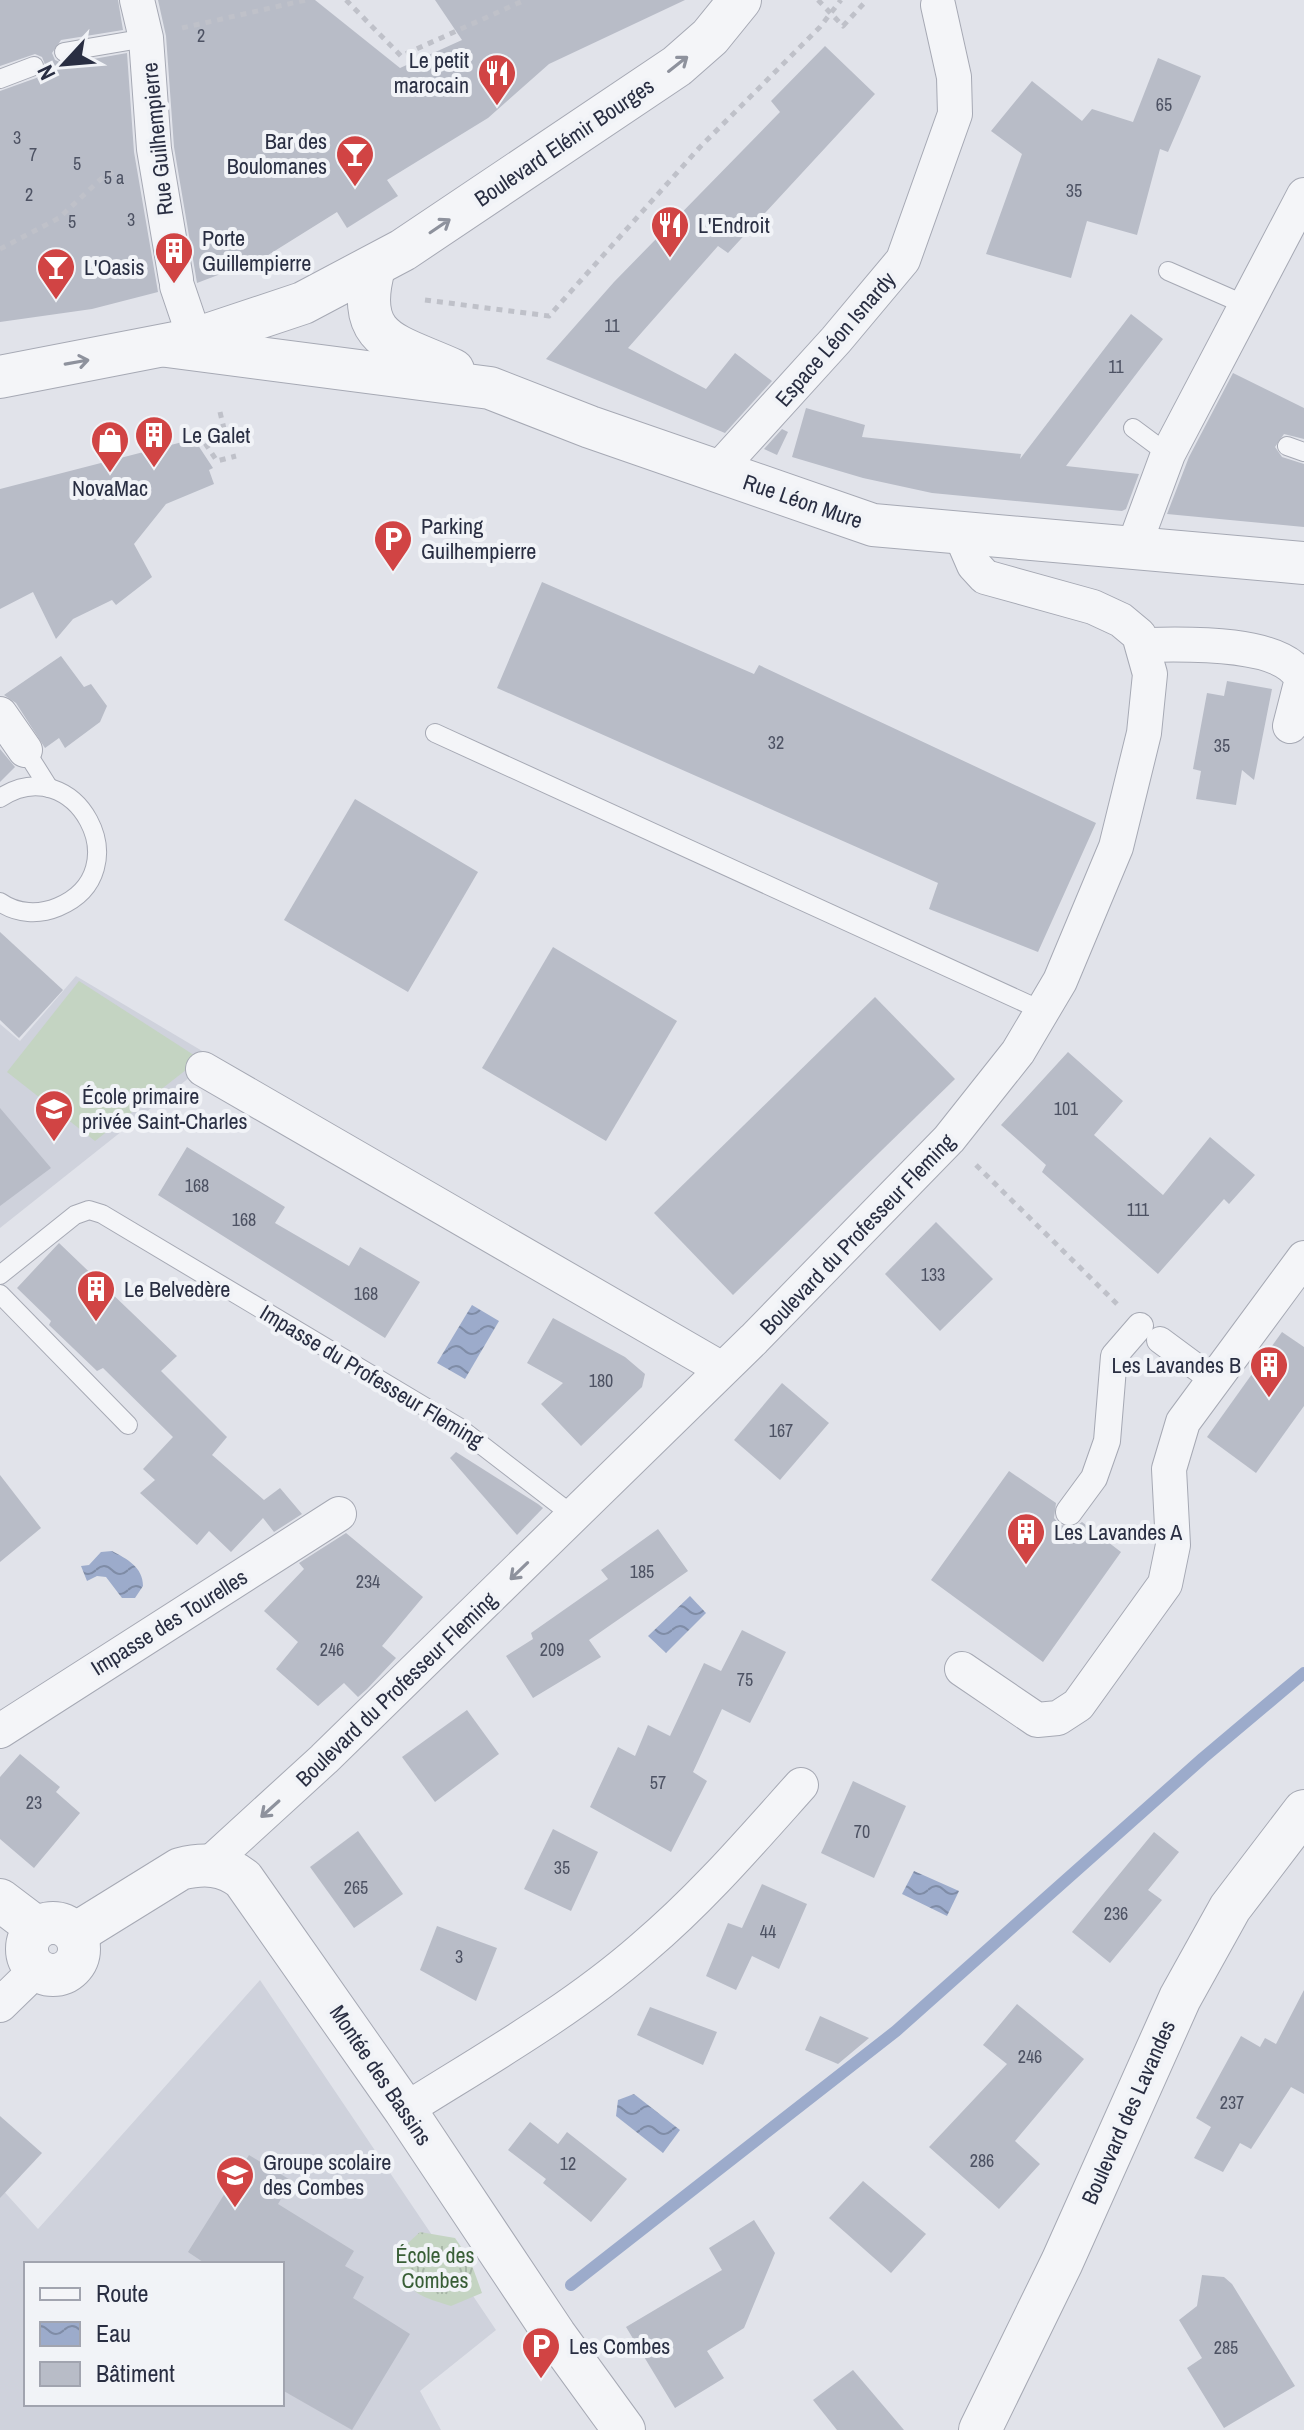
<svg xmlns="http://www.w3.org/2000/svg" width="1304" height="2430" font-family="'Archivo Narrow',sans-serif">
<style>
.built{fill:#cfd2dc;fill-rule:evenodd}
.park{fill:url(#park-tufts)}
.garden{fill:#c4d4c2}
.water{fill:url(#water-waves)}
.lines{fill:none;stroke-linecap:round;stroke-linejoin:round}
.stream{stroke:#9cabcb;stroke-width:12}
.building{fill:#b8bcc7}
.service-casing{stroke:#a6a9b4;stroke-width:20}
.pedestrian-casing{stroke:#a6a9b4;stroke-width:28}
.minor-casing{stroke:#a6a9b4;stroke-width:36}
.tertiary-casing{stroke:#a6a9b4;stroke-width:44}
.path{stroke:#bfc1c9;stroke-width:5;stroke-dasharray:6 6;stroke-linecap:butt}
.service{stroke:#f4f5f8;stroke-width:18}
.pedestrian{stroke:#f4f5f8;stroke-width:26}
.minor{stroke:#f4f5f8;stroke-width:34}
.tertiary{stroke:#f4f5f8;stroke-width:42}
.oneway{stroke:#8e929d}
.labels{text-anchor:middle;stroke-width:8;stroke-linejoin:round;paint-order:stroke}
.number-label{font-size:18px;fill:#4d5263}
.poi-label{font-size:22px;fill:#292e42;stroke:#f1f3f7;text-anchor:start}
.street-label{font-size:22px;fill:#292e42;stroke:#f1f3f7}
.park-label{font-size:22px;fill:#385e36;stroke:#f1f3f7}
</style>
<defs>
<pattern id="park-tufts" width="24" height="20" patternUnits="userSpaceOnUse" patternTransform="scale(2)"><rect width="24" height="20" fill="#c4d4c2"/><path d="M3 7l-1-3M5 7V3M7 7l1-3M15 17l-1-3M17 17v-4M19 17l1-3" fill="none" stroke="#a8b6a8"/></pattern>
<pattern id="water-waves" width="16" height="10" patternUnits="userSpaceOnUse" patternTransform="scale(2)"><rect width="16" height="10" fill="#9cabcb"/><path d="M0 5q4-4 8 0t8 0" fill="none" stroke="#7f8ca6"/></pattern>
</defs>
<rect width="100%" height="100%" fill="#e1e3ea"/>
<g class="built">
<path d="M76,976L214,1058L0,1228V1024L20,1041Z"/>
<path d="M260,1980L496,2330L420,2391L441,2430H0V2187L38,2229ZM26,2264H282V2404H26Z"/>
</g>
<path class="park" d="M420,2232L455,2238L470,2260L482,2293L451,2306C412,2294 409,2293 396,2254Z"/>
<path class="garden" d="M79,981L200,1059L95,1141L7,1072Z"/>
<g class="water">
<path d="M472,1305L499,1321L465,1379L437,1363Z"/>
<path d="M112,1551C127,1559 143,1567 143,1586L135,1598H122L106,1577L97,1576L87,1581L81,1566L89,1565L101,1552Z"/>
<path d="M690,1596L706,1613L666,1653L648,1636Z"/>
<path d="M914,1871L959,1891L947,1916L902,1894Z"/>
<path d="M634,2094L680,2130L663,2153L616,2116L618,2100Z"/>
</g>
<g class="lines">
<path class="stream" d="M571,2285L896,2031L1203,1758L1304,1673"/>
</g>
<g class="building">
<path d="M0,0H118L123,30L61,40L52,53L55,60L65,64L127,53L134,152L158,292L92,309L0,322V91L39,77L46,67L42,57L35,54L0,66Z"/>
<path d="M158,0H315L400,68L462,40L435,0H685L549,64L488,118L387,180L398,196L347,228L337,212L265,257L197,283L174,147L166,36Z"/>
<path d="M825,46L875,94L728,253L718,246L628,348L706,389L735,353L772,381L725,433L546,359L614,282L780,112L771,101Z"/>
<path d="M1158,58L1201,76L1168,152L1160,149L1137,235L1087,221L1071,278L986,254L1022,154L991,131L1032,81L1082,121L1092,109L1133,122Z"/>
<path d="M1131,314L1163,339L1066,466L1139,474L1126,509L1122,511L932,493L863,478L792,457L806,408L865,425L862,437L1021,454L1020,459Z"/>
<path d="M1233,373L1304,408V439L1284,434L1275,447L1282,457L1304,464V527L1167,514L1189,457Z"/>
<path d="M782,429L788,432L777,455L764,449Z"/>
<path d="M194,439L213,468L209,470L214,484L166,504L134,544L152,577L116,605L112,600L73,619L56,639L33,592L0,609V489Z"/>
<path d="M542,582L754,674L759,665L1096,823L1038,952L929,909L938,883L497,688Z"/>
<path d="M61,656L84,687L91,684L107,706L100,722L65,748L59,738L45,748L16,703L4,695Z"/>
<path d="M1227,681L1272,689L1254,780L1242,770L1236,805L1196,799L1201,771L1193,769L1207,693L1224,696Z"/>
<path d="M0,749L15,767L0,782Z"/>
<path d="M355,799L478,872L408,992L284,920Z"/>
<path d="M0,932L63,990L19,1038L0,1020Z"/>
<path d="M553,947L677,1021L606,1141L482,1068Z"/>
<path d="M875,997L955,1079L733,1295L654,1213Z"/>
<path d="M1068,1052L1123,1101L1094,1135L1163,1195L1210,1137L1255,1175L1229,1204L1224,1199L1158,1274L1042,1172L1046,1165L1001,1125Z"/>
<path d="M0,1108L51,1168L0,1206Z"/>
<path d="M187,1147L285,1207L275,1223L349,1266L360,1247L420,1282L385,1338L158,1195Z"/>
<path d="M936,1222L993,1279L940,1331L885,1274Z"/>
<path d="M59,1243L177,1356L161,1371L227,1437L212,1455L264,1500L280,1488L302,1514L274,1532L263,1518L231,1552L209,1531L197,1545L140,1493L155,1480L143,1469L173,1437L103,1368L97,1371L49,1325L51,1321L17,1288Z"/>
<path d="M553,1318L625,1357L645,1374L642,1387L581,1446L541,1404L563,1383L527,1363Z"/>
<path d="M1282,1332L1304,1347V1406L1256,1473L1207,1437Z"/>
<path d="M782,1383L829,1423L780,1480L734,1440Z"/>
<path d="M456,1452L538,1504L543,1508L517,1535L450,1458Z"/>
<path d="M1009,1471L1056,1503L1054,1518L1060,1525L1075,1527L1082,1522L1121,1552L1043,1662L931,1580Z"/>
<path d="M0,1475L41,1528L0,1562Z"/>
<path d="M658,1529L688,1571L589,1640L601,1657L533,1698L506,1656L533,1639L531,1633L608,1579L601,1570Z"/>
<path d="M346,1533L423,1597L382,1646L396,1658L367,1689L358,1697L344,1683L318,1706L276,1669L298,1642L264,1611L304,1569L299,1563Z"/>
<path d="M742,1630L786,1652L750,1723L722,1709L693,1772L707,1781L671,1852L590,1807L618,1747L635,1756L648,1725L670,1736L704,1663L721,1671Z"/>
<path d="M467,1710L499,1754L435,1802L402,1757Z"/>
<path d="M20,1754L60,1787L56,1792L80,1813L34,1868L0,1839V1777Z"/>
<path d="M853,1781L906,1806L874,1878L821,1853Z"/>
<path d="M553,1829L598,1852L571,1911L524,1889Z"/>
<path d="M358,1831L403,1894L354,1928L310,1867Z"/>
<path d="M1154,1832L1179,1852L1148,1890L1162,1900L1110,1963L1072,1932Z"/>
<path d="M762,1884L807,1904L779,1969L752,1956L736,1990L706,1976L728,1923L742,1928Z"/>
<path d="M437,1926L497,1948L476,2001L420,1970Z"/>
<path d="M1304,1990V2094L1291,2087L1251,2149L1240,2143L1223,2172L1194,2158L1211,2127L1196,2118L1241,2036L1260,2047L1265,2038L1276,2044Z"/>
<path d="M1017,2004L1084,2059L1015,2141L1040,2164L999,2209L929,2147L1007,2064L983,2045Z"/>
<path d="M650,2007L717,2032L703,2065L637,2035Z"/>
<path d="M820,2016L869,2038L838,2064L805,2050Z"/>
<path d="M0,2116L42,2153L0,2198Z"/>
<path d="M530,2122L558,2144L567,2132L627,2179L591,2222L543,2183L546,2179L508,2150Z"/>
<path d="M249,2155L292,2181L278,2204L354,2251L345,2266L364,2277L353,2298L410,2334L352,2430L282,2390V2264H206L188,2252Z"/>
<path d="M863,2181L926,2234L891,2273L829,2218Z"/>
<path d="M754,2220L775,2253L744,2328L707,2351L724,2378L675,2408L626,2327L722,2270L709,2248Z"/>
<path d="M1202,2275L1224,2277L1232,2284L1295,2386L1224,2428L1187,2368L1202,2358L1179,2320L1197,2306Z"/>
<path d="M853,2370L904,2430H837L813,2400Z"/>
</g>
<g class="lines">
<g class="service-casing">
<g id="service">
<path d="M64,52L146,38"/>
<path d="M0,79L34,66"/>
<path d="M1168,271L1248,306"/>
<path d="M1133,428L1168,454"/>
<path d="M1287,446L1304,452"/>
<path d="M435,733L1043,1011"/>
<path d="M25,750L49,788"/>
<path d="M0,798C75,748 142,872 58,907C39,915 17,914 0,902"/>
<path d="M0,1275L75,1215L89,1210L102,1214L457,1426L575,1517"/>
<path d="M0,1294L128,1425"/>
</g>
</g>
<g class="pedestrian-casing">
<g id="pedestrian">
<path d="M1160,1340L1214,1380"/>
<path d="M1069,1512L1094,1478L1107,1441L1114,1356L1140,1326"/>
</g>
</g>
<g class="minor-casing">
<g id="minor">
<path d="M137,0L146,38L154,149L176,279"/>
<path d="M177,286L195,339"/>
<path d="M717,471L836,340L903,260L955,114L954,77L938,5"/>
<path d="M1134,546L1168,454L1304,195"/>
<path d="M1143,645C1182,644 1283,640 1302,679L1290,726"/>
<path d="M0,714L25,750"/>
<path d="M203,1069L722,1369"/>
<path d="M962,1669L1037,1720L1058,1718L1078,1705L1165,1584L1173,1545L1169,1469L1183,1422L1304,1258"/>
<path d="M0,1731L339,1514"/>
<path d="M208,1865L324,1759L754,1339L949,1139L1018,1052L1060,981L1116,847L1144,733L1150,674L1139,635L1121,620L1093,607L985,577L974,565L961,535"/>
<path d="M0,2005L37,1969"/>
<path d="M405,2110C486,2059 571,2011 643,1948C701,1899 750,1842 801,1785"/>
</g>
</g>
<g class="tertiary-casing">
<g id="tertiary">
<path d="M374,268C354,342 396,344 453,370"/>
<path d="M167,346L490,388L590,427L873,525L1304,563"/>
<path d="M0,377L195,339L303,303L403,250L677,66L710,37L740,0"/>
<path d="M0,1900L37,1928"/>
<circle cx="53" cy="1949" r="26"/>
<path d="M75,1934L180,1869C204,1863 224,1864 243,1879L405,2110L555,2335L624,2430"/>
<path d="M980,2430L1062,2262L1180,1998L1230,1908L1304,1811"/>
</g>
</g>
<g class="path">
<path d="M346,0L401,56L525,0"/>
<path d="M818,0L843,26L867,0"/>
<path d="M182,28L306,0"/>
<path d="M0,249L59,218L102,178L118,169"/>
<path d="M425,300L549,316L700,147L820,27L841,0"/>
<path d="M220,412L226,437L205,443L217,461L236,456"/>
<path d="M976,1165L1117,1304"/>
</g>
<use href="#service" class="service"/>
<use href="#pedestrian" class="pedestrian"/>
<use href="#minor" class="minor"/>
<use href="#tertiary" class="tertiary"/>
</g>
<defs><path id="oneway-shaft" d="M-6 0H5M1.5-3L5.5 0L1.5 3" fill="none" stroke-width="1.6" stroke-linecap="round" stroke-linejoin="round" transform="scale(2)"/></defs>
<g class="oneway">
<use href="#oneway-shaft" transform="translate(678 64) rotate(-38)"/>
<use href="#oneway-shaft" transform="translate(440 226) rotate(-34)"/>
<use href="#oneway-shaft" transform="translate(77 362) rotate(-10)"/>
<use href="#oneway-shaft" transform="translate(519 1571) rotate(136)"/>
<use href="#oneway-shaft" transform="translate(270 1809) rotate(138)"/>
</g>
<defs>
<g id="restaurant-pin" transform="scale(2)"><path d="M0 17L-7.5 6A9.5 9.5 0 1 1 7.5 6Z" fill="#d14444" stroke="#f1f3f7"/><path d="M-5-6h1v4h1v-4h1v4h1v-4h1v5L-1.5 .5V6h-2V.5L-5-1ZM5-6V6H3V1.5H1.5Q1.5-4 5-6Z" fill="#fff"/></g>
<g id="bar-pin" transform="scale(2)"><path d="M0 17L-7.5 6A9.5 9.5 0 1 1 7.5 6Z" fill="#d14444" stroke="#f1f3f7"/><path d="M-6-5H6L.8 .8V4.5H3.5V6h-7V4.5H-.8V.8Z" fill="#fff"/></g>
<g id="building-pin" transform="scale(2)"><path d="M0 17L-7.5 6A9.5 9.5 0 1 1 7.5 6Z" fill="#d14444" stroke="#f1f3f7"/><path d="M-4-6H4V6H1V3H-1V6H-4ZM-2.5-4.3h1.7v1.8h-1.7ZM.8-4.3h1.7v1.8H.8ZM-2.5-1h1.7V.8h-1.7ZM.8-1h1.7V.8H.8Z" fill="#fff"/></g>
<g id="shop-pin" transform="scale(2)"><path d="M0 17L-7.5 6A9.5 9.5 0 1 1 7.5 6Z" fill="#d14444" stroke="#f1f3f7"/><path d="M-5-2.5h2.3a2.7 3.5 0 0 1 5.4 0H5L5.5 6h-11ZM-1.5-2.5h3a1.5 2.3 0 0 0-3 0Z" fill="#fff"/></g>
<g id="parking-pin" transform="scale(2)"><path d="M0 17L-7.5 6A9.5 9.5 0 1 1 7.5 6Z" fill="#d14444" stroke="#f1f3f7"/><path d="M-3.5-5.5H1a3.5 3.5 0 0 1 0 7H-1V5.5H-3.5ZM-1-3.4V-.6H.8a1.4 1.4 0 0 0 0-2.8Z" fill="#fff"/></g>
<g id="school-pin" transform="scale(2)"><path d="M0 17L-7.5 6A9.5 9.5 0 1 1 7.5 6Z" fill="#d14444" stroke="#f1f3f7"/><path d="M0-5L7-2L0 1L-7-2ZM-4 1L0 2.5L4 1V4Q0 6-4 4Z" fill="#fff"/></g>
</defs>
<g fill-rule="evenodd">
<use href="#restaurant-pin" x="497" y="73"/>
<use href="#bar-pin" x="355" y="154"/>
<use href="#restaurant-pin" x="670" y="225"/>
<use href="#building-pin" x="174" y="251"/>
<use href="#bar-pin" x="56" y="267"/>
<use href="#building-pin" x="154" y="435"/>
<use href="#shop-pin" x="110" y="440"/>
<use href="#parking-pin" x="393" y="539"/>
<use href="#school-pin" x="54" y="1109"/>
<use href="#building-pin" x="96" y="1289"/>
<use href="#building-pin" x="1269" y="1365"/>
<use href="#building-pin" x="1026" y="1532"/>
<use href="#school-pin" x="235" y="2175"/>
<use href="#parking-pin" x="541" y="2346"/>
</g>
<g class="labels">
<g class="number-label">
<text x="201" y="42">2</text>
<text x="1164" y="111">65</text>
<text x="17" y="144">3</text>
<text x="33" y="161">7</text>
<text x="77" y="170">5</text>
<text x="114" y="184">5 a</text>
<text x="1074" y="197">35</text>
<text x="29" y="201">2</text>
<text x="131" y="226">3</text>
<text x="72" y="228">5</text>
<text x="612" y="332">11</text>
<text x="1116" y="373">11</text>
<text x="776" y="749">32</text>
<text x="1222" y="752">35</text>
<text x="1066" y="1115">101</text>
<text x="197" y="1192">168</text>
<text x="1138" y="1216">111</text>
<text x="244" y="1226">168</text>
<text x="933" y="1281">133</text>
<text x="366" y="1300">168</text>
<text x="601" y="1387">180</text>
<text x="781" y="1437">167</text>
<text x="642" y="1578">185</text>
<text x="368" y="1588">234</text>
<text x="332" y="1656">246</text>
<text x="552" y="1656">209</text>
<text x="745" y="1686">75</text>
<text x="658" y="1789">57</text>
<text x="34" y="1809">23</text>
<text x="862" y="1838">70</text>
<text x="562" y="1874">35</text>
<text x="356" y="1894">265</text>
<text x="1116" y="1920">236</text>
<text x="768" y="1938">44</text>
<text x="459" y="1963">3</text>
<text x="1030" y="2063">246</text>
<text x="1232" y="2109">237</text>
<text x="982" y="2167">286</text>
<text x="568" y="2170">12</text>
<text x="1226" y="2354">285</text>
</g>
<g class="poi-label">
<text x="469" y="68" text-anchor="end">Le petit<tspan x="469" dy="25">marocain</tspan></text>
<text x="327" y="149" text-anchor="end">Bar des<tspan x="327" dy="25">Boulomanes</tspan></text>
<text x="698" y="233">L'Endroit</text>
<text x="202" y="246">Porte<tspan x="202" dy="25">Guillempierre</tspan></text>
<text x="84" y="275">L'Oasis</text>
<text x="182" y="443">Le Galet</text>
<text x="110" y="496" text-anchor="middle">NovaMac</text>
<text x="421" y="534">Parking<tspan x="421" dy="25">Guilhempierre</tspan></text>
<text x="82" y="1104">École primaire<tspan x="82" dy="25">privée Saint-Charles</tspan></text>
<text x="124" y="1297">Le Belvedère</text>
<text x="1241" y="1373" text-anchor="end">Les Lavandes B</text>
<text x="1054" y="1540">Les Lavandes A</text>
<text x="263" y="2170">Groupe scolaire<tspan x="263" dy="25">des Combes</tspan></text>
<text x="569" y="2354">Les Combes</text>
</g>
<g class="street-label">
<text transform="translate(157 139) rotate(-96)" y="8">Rue Guilhempierre</text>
<text transform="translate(564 142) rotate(-34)" y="8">Boulevard Elémir Bourges</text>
<text transform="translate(835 339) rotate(-49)" y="8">Espace Léon Isnardy</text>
<text transform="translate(803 501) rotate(19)" y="8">Rue Léon Mure</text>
<text transform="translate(857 1234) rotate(-46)" y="8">Boulevard du Professeur Fleming</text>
<text transform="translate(372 1376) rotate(31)" y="8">Impasse du Professeur Fleming</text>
<text transform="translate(169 1622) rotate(-32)" y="8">Impasse des Tourelles</text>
<text transform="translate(396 1689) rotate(-44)" y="8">Boulevard du Professeur Fleming</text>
<text transform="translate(381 2075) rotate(56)" y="8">Montée des Bassins</text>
<text transform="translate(1128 2112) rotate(-66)" y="8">Boulevard des Lavandes</text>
</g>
<g class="park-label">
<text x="435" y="2263">École des<tspan x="435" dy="25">Combes</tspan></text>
</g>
</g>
<rect x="24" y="2262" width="260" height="144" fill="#f1f3f7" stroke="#a1a4af" stroke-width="2"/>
<rect x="40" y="2288" width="40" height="12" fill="#f4f5f8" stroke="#a1a4af" stroke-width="2"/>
<text x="96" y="2302" font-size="24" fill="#292e42">Route</text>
<rect x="40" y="2322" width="40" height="24" fill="url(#water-waves)" stroke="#a1a4af" stroke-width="2"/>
<text x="96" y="2342" font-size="24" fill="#292e42">Eau</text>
<rect x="40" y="2362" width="40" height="24" fill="#b8bcc7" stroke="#a1a4af" stroke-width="2"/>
<text x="96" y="2382" font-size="24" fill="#292e42">Bâtiment</text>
<g transform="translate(64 64) rotate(244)" stroke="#f1f3f7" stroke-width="6" paint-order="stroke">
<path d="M0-6L14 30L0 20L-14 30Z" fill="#292e42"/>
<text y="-12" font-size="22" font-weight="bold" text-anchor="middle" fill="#292e42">N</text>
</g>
</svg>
